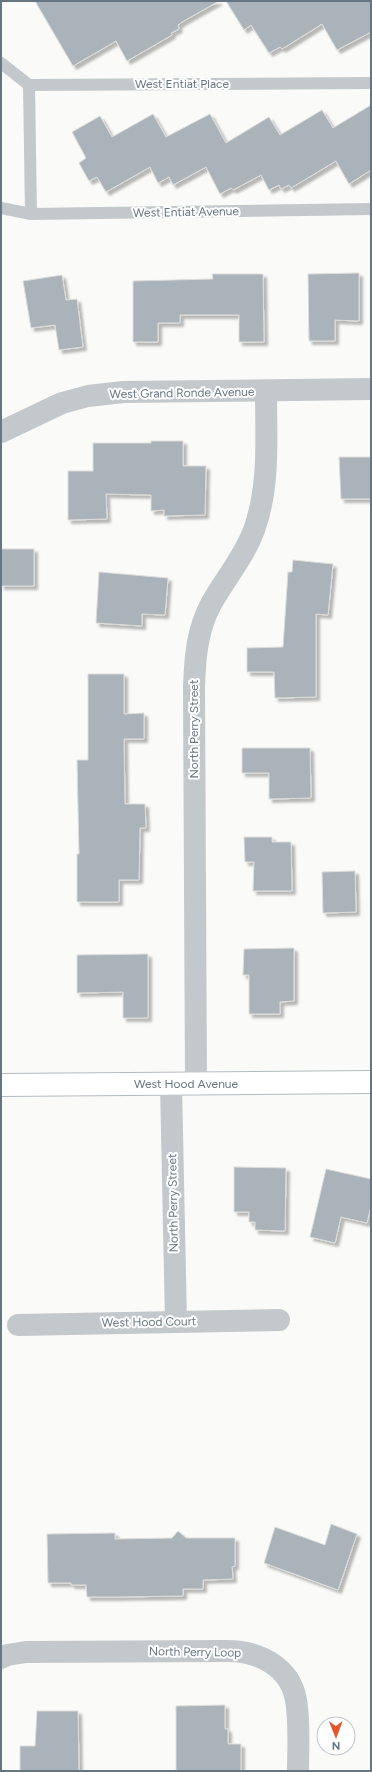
<svg xmlns="http://www.w3.org/2000/svg" width="372" height="1772" font-family="Figtree,sans-serif">
<style>
.building{fill:#aab3b9;stroke:#dcdcda;filter:url(#shadow)}
.lines{fill:none;stroke-linecap:round;stroke-linejoin:round}
.secondary-casing{stroke:#b3babf;stroke-width:24}
.lane{stroke:#c3c8cc;stroke-width:12}
.street{stroke:#c3c8cc;stroke-width:22}
.secondary{stroke:#fff;stroke-width:22}
.labels{text-anchor:middle;stroke-width:4;stroke-linejoin:round;paint-order:stroke}
.street-label{font-size:12px;fill:#657683;stroke:#fff}
</style>
<defs>
<filter id="shadow"><feDropShadow dx="3.5" dy="3.5" stdDeviation="1" flood-color="#0004"/></filter>
</defs>
<rect width="100%" height="100%" fill="#fafaf8"/>
<g class="building">
<path d="M35,1H219L182,22L178,25L179,29L171,33L172,35L127,61L116,41L73,66Z"/>
<path d="M226,1H371V32L337,50L322,24L282,49L280,47L269,53L251,25L244,30Z"/>
<path d="M371,105V170L349,184L336,161L291,188L289,185L281,189L279,185L269,190L261,175L233,190L231,188L220,194L206,167L173,185L169,177L158,183L150,167L106,192L97,177L89,181L79,163L86,158L72,132L100,116L112,137L153,114L166,137L210,114L226,143L269,117L280,135L322,110L333,128Z"/>
<path d="M359,273V321L335,320V341H309L308,274Z"/>
<path d="M212,274H263L264,342H239V315H180V323H158V342H133V281L213,279Z"/>
<path d="M62,275L66,300L77,299L83,347L59,350L55,325L31,328L23,281Z"/>
<path d="M151,441H183V466H206L205,515L164,516V510L151,511V495L106,494L107,519L68,520V471H93V443H151Z"/>
<path d="M339,457H371V499H341Z"/>
<rect x="1" y="549" width="33" height="37"/>
<path d="M293,560L333,564L328,615L316,614V697L275,698L274,672H247V648L283,647L288,572H292Z"/>
<path d="M99,572L168,578L165,615L142,614V626L96,623Z"/>
<path d="M88,674H124V714L144,713V739H124L125,804H145L146,828H140L139,880H119V902H77V854H79L77,760H88Z"/>
<path d="M242,748H310L311,798L269,799V773H242Z"/>
<path d="M244,837H272V842H291L292,891H253L254,862H245Z"/>
<path d="M355,871L356,912L323,913L322,872Z"/>
<path d="M294,948V1001L280,1002V1014H249V975H243L244,949Z"/>
<path d="M148,954V1018H123V992L77,993V955Z"/>
<path d="M234,1167L286,1168L285,1231L255,1230V1222H249V1212H234Z"/>
<path d="M326,1169L371,1179V1206L367,1223L341,1217L335,1243L310,1237Z"/>
<path d="M331,1524L357,1534L338,1590L264,1563L275,1527L325,1545Z"/>
<path d="M178,1531L186,1538H235V1566L232,1567L233,1579L203,1580V1589H183V1596L116,1597H87L86,1585H71V1583H48L47,1534L115,1533V1539L172,1538Z"/>
<path d="M225,1705V1729H228V1744H241V1771H176V1706Z"/>
<path d="M37,1711H78L79,1771H20V1746H35Z"/>
</g>
<g class="lines">
<g class="secondary-casing">
<path id="secondary" d="M1,1085L371,1082"/>
</g>
<g class="lane">
<path d="M1,63L29,85L371,83"/>
<path d="M29,85L31,214"/>
<path d="M1,208L31,214L371,209"/>
</g>
<g class="street">
<path d="M1,432L62,403L88,396L123,392L371,389"/>
<path d="M171,1084L176,1322"/>
<path d="M196,1084L194,687C195,658 197,630 211,604C225,579 244,557 254,530C270,486 266,437 266,391"/>
<path d="M18,1325L279,1320"/>
<path d="M1,1658L7,1655L26,1652L227,1651C258,1651 290,1666 296,1700C300,1723 298,1748 298,1771"/>
</g>
<use href="#secondary" class="secondary"/>
</g>
<g class="labels">
<g class="street-label">
<text x="182" y="88">West Entiat Place</text>
<text transform="translate(186 212) rotate(-1)" y="4">West Entiat Avenue</text>
<text transform="translate(182 393) rotate(-1)" y="4">West Grand Ronde Avenue</text>
<text transform="translate(194 729) rotate(-90)" y="4">North Perry Street</text>
<text x="186" y="1088">West Hood Avenue</text>
<text transform="translate(173 1203) rotate(-91)" y="4">North Perry Street</text>
<text transform="translate(149 1322) rotate(-1)" y="4">West Hood Court</text>
<text transform="translate(195 1652) rotate(1)" y="4">North Perry Loop</text>
</g>
</g>
<rect width="372" height="1772" fill="none" stroke="#657683" stroke-width="4"/>
<g transform="translate(336 1736) rotate(179)"><circle r="19" fill="#ffffff" stroke="#c1c8cd"/>
<path d="M0-3L7 15L0 10L-7 15Z" fill="#e4572e"/>
<text y="-6" font-size="11" font-weight="bold" text-anchor="middle" fill="#657683">N</text>
</g>
</svg>
